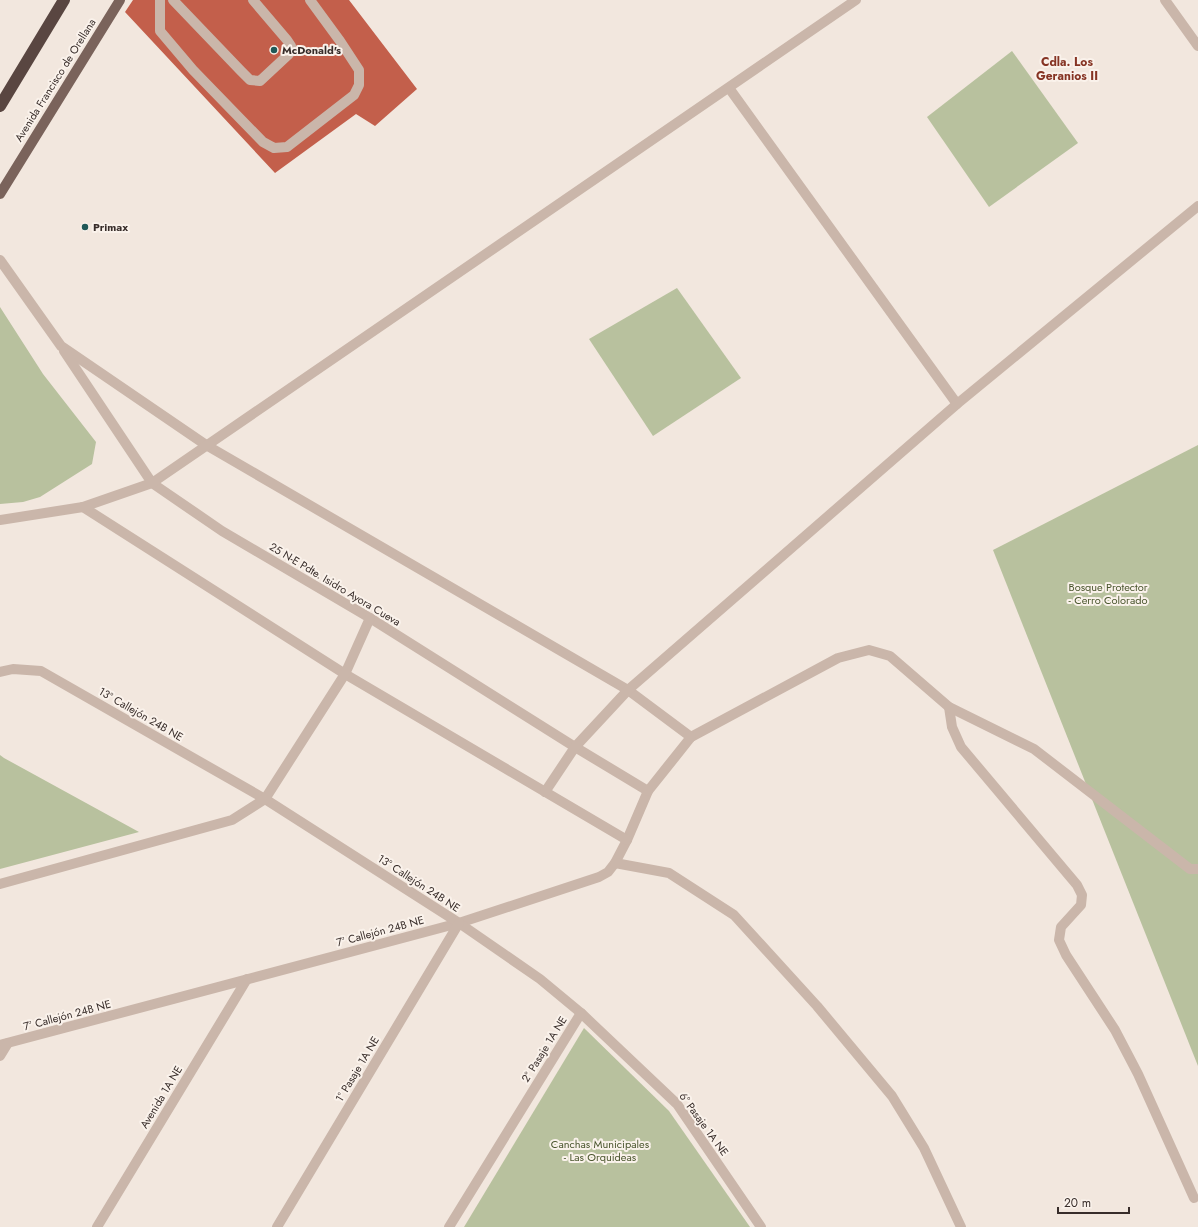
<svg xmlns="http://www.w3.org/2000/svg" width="1198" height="1227" font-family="Jost,sans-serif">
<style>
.green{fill:#b8c19e}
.building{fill:#c35f4b}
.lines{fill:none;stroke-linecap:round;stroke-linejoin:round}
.lane{stroke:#cab6aa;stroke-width:10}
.street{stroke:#cab6aa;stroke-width:10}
.primary{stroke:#7a635b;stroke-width:10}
.highway{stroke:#594641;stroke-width:12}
.poi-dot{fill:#205958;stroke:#faf2eb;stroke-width:1.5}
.labels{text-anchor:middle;stroke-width:4;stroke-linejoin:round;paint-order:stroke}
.poi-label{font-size:11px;font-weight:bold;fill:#382d2a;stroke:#faf2eb;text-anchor:start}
.street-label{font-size:11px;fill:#382d2a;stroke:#faf2eb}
.park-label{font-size:11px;fill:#4a562e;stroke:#faf2eb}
.neighbourhood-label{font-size:12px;font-weight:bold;fill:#863424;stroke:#faf2eb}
</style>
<rect width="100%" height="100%" fill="#f2e7de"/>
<g class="green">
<path d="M1012,51L1078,143L989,207L927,117Z"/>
<path d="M677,288L741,378L653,436L589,339Z"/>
<path d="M0,307L43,374L96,442L92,464L40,497L23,502L0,504Z"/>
<path d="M1198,445V1066L993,550Z"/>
<path d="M0,755L4,758L139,832L0,869Z"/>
<path d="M584,1028L669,1111L750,1227H464Z"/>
</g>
<path class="building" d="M133,0H349L417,89L375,126L356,114L275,173L125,12Z"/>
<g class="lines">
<g class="lane">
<path d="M160,0V31L193,70L263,142L274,148L287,147L354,95L359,85V70L340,41L310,0"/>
<path d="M173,0L241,71L250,80L260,81L289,54L291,46L287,40L253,0"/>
<path d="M949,707L952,727L961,747L1077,885L1082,895L1081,905L1061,927L1059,940L1066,955L1115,1030L1138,1074L1194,1198"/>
<path d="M691,737L838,658L869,650L890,656L949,707L1034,749L1190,869H1198"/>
</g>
<g class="street">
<path d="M1165,0L1198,46"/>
<path d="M729,88L957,404"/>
<path d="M0,260L61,346L206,445L628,690L691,737L648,791L627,840L615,863L608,872L599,877L459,923L0,1045"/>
<path d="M64,351L152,483L222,531L370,618L575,747L648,791"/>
<path d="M83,507L345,674L627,840"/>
<path d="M0,520L83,507L152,483L856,0"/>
<path d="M0,672L13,669L41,671L265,799L459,923L540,979L581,1013L677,1104L761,1227"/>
<path d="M545,792L575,747L628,690L957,404L1198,206"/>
<path d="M615,863L669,873L734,915L817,1006L892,1096L924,1148L961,1227"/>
<path d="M0,884L232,820L265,799L345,674L370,618"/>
<path d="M0,1056L8,1043"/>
<path d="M97,1227L247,979"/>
<path d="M277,1227L459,923"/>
<path d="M449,1227L581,1013"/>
</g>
<path class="primary" d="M0,194L120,0"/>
<path class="highway" d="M0,106L64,0"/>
</g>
<g class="poi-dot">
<circle cx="274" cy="50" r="4"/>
<circle cx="85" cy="227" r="4"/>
</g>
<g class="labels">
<g class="poi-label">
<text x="282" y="54">McDonald's</text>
<text x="93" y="231">Primax</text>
</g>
<g class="street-label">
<text transform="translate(55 80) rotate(-58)" y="4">Avenida Francisco de Orellana</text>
<text transform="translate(335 584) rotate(31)" y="4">25 N-E Pdte. Isidro Ayora Cueva</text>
<text transform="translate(141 714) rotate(30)" y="4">13° Callejón 24B NE</text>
<text transform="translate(419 883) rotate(33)" y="4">13° Callejón 24B NE</text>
<text transform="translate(380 931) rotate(-15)" y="4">7° Callejón 24B NE</text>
<text transform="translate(67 1015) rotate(-15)" y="4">7° Callejón 24B NE</text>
<text transform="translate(544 1049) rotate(-58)" y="4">2° Pasaje 1A NE</text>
<text transform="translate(357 1069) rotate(-59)" y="4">1° Pasaje 1A NE</text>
<text transform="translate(161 1097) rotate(-59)" y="4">Avenida 1A NE</text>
<text transform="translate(704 1124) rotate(54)" y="4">6° Pasaje 1A NE</text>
</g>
<g class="park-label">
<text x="1108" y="591">Bosque Protector<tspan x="1108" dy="13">- Cerro Colorado</tspan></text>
<text x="600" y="1148">Canchas Municipales<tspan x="600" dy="13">- Las Orquideas</tspan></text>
</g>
<g class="neighbourhood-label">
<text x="1067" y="66">Cdla. Los<tspan x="1067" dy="14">Geranios II</tspan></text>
</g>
</g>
<path d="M1058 1207v6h71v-6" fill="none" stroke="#382d2a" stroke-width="2"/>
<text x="1064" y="1207" font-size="12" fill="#382d2a" stroke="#faf2eb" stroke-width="3" paint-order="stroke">20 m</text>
</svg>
